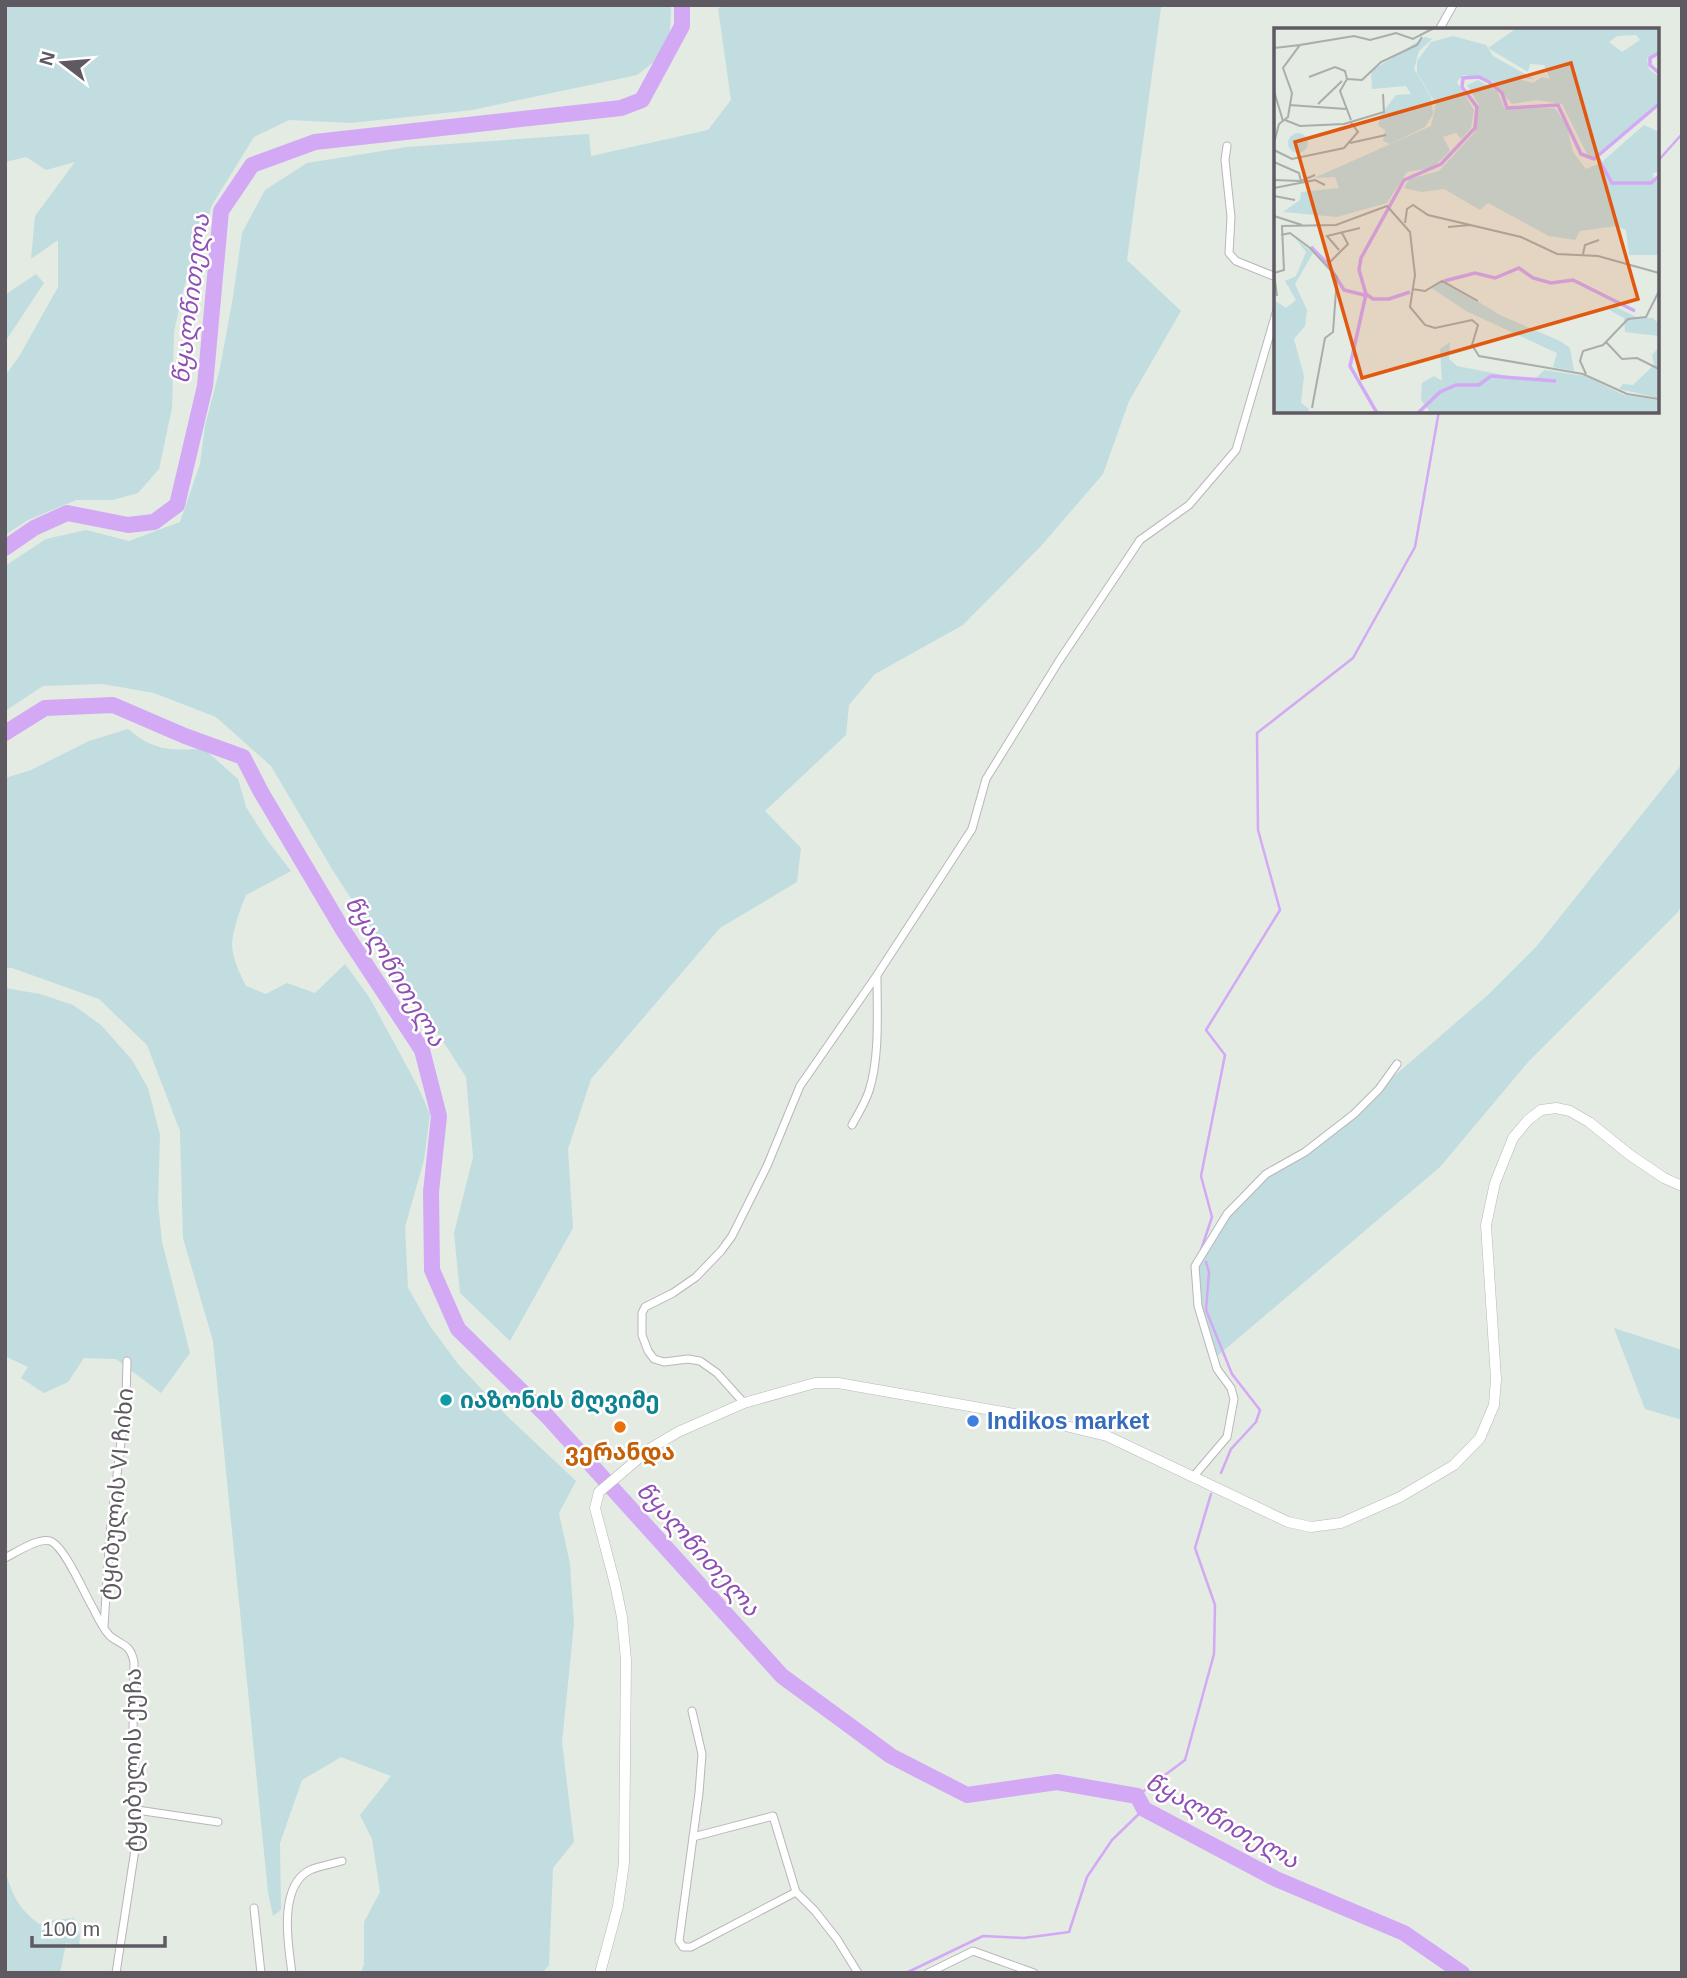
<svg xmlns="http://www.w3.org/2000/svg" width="1687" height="1978" font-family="Helvetica,'Noto Sans Georgian',sans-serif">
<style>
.green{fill:#c1dde0}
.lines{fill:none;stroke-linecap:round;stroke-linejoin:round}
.stream{stroke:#d3a9f5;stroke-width:2.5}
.river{stroke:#d3a9f5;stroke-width:16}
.minor-casing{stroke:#b9b5bb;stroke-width:9}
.secondary-casing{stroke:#bbb6bd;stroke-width:11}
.minor{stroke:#fff;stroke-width:7}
.secondary{stroke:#fff;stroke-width:10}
.culture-dot{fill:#0f9aa8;stroke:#fff;stroke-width:2.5}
.shop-dot{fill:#3f7fe0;stroke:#fff;stroke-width:2.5}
.food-dot{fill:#e8710a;stroke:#fff;stroke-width:2.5}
.labels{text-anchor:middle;stroke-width:5;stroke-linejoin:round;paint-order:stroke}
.culture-label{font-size:23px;font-weight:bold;fill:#0d838f;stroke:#fff;text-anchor:start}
.shop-label{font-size:23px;font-weight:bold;fill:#366cbe;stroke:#fff;text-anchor:start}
.food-label{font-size:23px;font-weight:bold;fill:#c56008;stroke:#fff}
.street-label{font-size:23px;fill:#5f5a61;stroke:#fff}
.water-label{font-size:24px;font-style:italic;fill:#8f4fb4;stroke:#fff}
.inset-river{fill:none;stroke:#d3a9f5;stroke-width:3.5}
.inset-road{fill:none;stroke:#aaadaa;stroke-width:2}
.view{fill:#e15910;fill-opacity:0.15;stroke:#e15910;stroke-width:3.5}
.inset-edge{fill:none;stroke:#5f5a61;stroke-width:3.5}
</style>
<rect width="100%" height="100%" fill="#e3ebe2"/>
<g class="green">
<path d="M5,5H671L670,32L659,58L637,75L472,110L351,123L289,120L254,137L212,205L183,291L174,332L172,408L159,469L138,493L113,500H76L28,520L5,535V376L20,355L58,287V240L31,259L35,216L75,162L46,170L26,157L5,162Z"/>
<path d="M728,5H1163L1161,8L1127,260L1181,311L1129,401L1103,474L1041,546L963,625L875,674L849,705L846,735L765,811L801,848L797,882L720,928L591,1079L568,1149L573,1228L510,1341L460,1293L454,1233L473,1157L466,1077L332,869L271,766L216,717L154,693L103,684L43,686L5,711V566L46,539L86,530L129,541L180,522L200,464L205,426L220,368L233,297L242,233L265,190L307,163L407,147L589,134L591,156L708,130L731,100L718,8Z"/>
<path d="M36,274L44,283L5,342V295Z"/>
<path d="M128,729C155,752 171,750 204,749L238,779L246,807L267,840L291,871L246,895C240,910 233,928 232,944C232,958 240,974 246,986L266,994L287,983L315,993L345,964L369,997L391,1037L418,1087L430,1114L424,1160L405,1227L408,1288L430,1326L458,1364L508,1417L576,1481L559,1513L570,1564L574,1624L562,1742L574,1842L553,1868L549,1965L542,1973H361L364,1964V1922L380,1892L372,1839L360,1815L391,1776L341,1757L302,1780L280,1843L281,1910L273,1916L268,1892L213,1341L183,1238L180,1131L147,1045L99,999L12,968H5V778L31,770L89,741Z"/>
<path d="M1682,764V906L1677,913L1529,1061L1440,1167L1215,1358L1200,1307L1198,1272L1202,1256L1223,1215L1274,1173L1326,1135L1489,994L1536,947Z"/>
<path d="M5,988L40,994L73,1005L101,1025L132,1060L148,1088L160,1135L158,1203L162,1242L190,1353L161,1393L116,1359L84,1358L68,1382L44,1393L21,1378L28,1367L5,1356Z"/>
<path d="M1614,1328L1682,1350V1420L1645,1409Z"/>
<path d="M5,1871C13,1896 18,1908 39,1924L54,1920L74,1918L80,1936L79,1946L66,1943L60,1973H5Z"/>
</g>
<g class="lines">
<g class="stream">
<path d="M1657,162L1682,134"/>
<path d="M1201,1250L1212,1217L1201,1176L1225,1055L1206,1030L1280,910L1258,830L1257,733L1353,658L1415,547L1439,411"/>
<path d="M1206,1262L1209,1272L1206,1310L1232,1374L1260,1410L1256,1422L1231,1449L1221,1473"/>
<path d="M1137,1796L1185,1760L1214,1654L1215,1605L1195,1548L1211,1494"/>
<path d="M906,1973L983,1936L1024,1938L1069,1932L1087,1877L1112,1840L1144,1809"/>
</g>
<g class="river">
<path d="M5,548L34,528L67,513L128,525L154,522L177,505L205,386L221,211L252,165L315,142L621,108L642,100L682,26V5"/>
<path d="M5,733L45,708L113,705L185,736L243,757L261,792L343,930L422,1050L439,1116L431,1192L432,1270L458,1329L547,1416L782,1676L891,1756L967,1795L1057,1782L1137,1796L1144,1809L1276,1879L1404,1933L1462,1973"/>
</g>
<g class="minor-casing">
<g id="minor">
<path d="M1439,30L1453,5"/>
<path d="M1227,146L1225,160L1231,217L1229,253L1236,261L1276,277"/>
<path d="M852,1125C858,1114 865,1103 869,1091C880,1057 877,1012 877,976"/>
<path d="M744,1403L717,1373L700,1361L688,1359L664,1362L654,1359L648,1351L642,1335V1313L645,1307L673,1293L696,1277L721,1251L732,1236L767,1166L800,1086L877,975L972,829L986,779L1059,661L1140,540L1189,505L1236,450L1276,313"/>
<path d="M1193,1477L1227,1437L1234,1399L1231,1388L1217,1369L1198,1306L1195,1266L1227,1214L1266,1174L1305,1152L1354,1114L1379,1089L1397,1064"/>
<path d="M5,1558C15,1553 39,1537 50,1541C64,1545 85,1595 93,1608C97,1616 103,1629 110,1636C122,1646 130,1643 134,1662L133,1731L138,1830L116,1973"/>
<path d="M104,1626L110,1534L126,1399L127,1361"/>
<path d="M692,1711L702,1754L699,1793L679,1941L683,1947H691L796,1892"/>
<path d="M137,1810L218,1822"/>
<path d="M693,1837L773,1816L796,1892L815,1911L837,1939L858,1973"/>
<path d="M254,1908L261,1973"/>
<path d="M292,1973C288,1945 278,1886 310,1870C319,1866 332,1864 342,1861"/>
<path d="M928,1973L973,1951L1034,1973"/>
</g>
</g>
<g class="secondary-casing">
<path id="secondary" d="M600,1973L618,1906L624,1863L626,1660L622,1617L615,1584L595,1508L599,1492L651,1448L678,1432L744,1403L815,1383H838L1020,1415L1107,1436L1288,1522L1311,1527L1341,1523L1400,1497L1454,1465L1480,1438L1494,1405L1496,1379L1486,1225L1495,1183L1513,1138L1528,1120L1541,1110L1556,1108L1570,1111L1589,1122L1630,1155L1664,1178L1682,1186"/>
</g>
<use href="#minor" class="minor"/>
<use href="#secondary" class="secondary"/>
</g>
<circle class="culture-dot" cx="446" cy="1400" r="7"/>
<circle class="shop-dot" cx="973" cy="1421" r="7"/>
<circle class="food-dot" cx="620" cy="1427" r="7"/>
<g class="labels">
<g class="culture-label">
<text x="460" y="1408">იაზონის მღვიმე</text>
</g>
<g class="shop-label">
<text x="987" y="1429">Indikos market</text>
</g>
<g class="food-label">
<text x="620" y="1460">ვერანდა</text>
</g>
<g class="street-label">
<text transform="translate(116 1494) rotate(-85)" y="8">ტყიბულის VI ჩიხი</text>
<text transform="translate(133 1760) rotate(-90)" y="8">ტყიბულის ქუჩა</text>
</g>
<g class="water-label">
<text transform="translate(191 299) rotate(-83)" y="8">წყალწითელა</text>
<text transform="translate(395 971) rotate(59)" y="8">წყალწითელა</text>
<text transform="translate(698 1549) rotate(48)" y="8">წყალწითელა</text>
<text transform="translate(1222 1821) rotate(29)" y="8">წყალწითელა</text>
</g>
</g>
<g transform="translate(1274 28)">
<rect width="385" height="385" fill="#e3ebe2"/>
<path d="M243,0H385V23L373,30L375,41L385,49V74L324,129L315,130L288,76L263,72L238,76L218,53L189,47L183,54L200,82L197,100L187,111L182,105L169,109L176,122L172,127L158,140L133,144L113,175L63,189L9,184L26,172L27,164L65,160L61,149L40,150L157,98L162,76L143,45V33L157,14L179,8L212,17L219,28L260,51L242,50L259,55L268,49L276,51L270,37L256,36L254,44L214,20ZM362,7L366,12L348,24L335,14L343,8ZM151,9L158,11L145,23L140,41L157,69L159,86L151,99L116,116L109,113L111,102L104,97L108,85L122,67L137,66L132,58L98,61L97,43ZM204,52L223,63L231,81L281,80L293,98L299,124L312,141L324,136L331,140L329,133L370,97L385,104V144L379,145L380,153L385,152V227H355L352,202L342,198L306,203L301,212L275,208L214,175L206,182L170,161L148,164L130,160L135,151L165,143L201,104L205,77L193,57ZM14 115a10 10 0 1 1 20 0a10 10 0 1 1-20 0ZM21,210L39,225L21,256L33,282L31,298L20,311L30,348L27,375L35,381L34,385H0V272L12,280L22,272L11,253L22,248L32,224ZM170,253L226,287L286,313L296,320L300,343L279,339L283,325L192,283L156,259ZM342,279L364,290H379L385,296V308L351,304L350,290L335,282ZM176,314L175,331L183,338L259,353L270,342L311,348L350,367L385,372V385H157L147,372L148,355L160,348L168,353L166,321ZM385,319V370L345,361L349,356L359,357L380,337L378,327Z" fill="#c1dde0" fill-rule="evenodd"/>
<path class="inset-river" d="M385,25L376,30V37L385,45M324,130L338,155H377L385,148M37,219L53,235M55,238L70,262L90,267M170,253L201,245L221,250L245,240L259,250L277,255L299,252L361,283M92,266L99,271H115L136,264M103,385L76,338L92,266L85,242L87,230L130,152L167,136L201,100L203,79L188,59L189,50L205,49L215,54L228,65L233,80L284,77L307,126L320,131L385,76M144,385L166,364L182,357H205L217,348L282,353"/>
<path class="inset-road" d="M0,20L26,17M35,49L61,39L71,43L73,51M73,51L88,52L107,34L143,17L148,9M73,51L66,63L77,92M0,63L9,93M44,76L68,53M15,77L72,81M11,92L26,98L70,96L110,84L109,66M0,115L5,96L14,89L18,65L9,40L26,17L80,8L96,12L122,5L139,11L160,0M76,115L112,107M0,122L18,131L70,120L84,104L76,93M0,134L25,145L27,153M0,152L27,153L41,147M0,160L41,152L51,157M0,168L21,172M0,188L28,197M131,195L133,181L139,177L154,187L247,209L283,226L324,228L385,245M174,199L196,197M7,207L16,205L36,220L63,249L59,304L51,310L38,380M65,222L53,208L86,200M309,226L311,217L325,212M53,237L74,216L68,205M0,245L3,268M0,245L10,242L8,198L62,197L113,178L136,204L141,247L136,279L151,297L161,300L198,292L204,297L198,317L205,328L309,346L353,366L385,371M138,261L151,263L168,253L204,273M332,314L348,331L363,330L385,341M312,346L306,333L309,323L329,317L354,291L372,289L385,263"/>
<path class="view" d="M297,35L364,271L88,350L21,114Z"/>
<rect width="385" height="385" class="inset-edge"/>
</g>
<rect width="1687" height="1978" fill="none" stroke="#5f5a61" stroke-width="14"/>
<g transform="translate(63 63) rotate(286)" stroke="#ffffff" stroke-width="5" paint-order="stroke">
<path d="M0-5L12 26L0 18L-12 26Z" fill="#5f5a61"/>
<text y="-10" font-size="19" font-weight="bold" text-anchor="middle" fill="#5f5a61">N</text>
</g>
<path d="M32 1936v10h133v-10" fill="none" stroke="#5f5a61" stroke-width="3.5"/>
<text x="42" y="1936" font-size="21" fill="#5f5a61" stroke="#ffffff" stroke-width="5" paint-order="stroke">100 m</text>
</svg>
